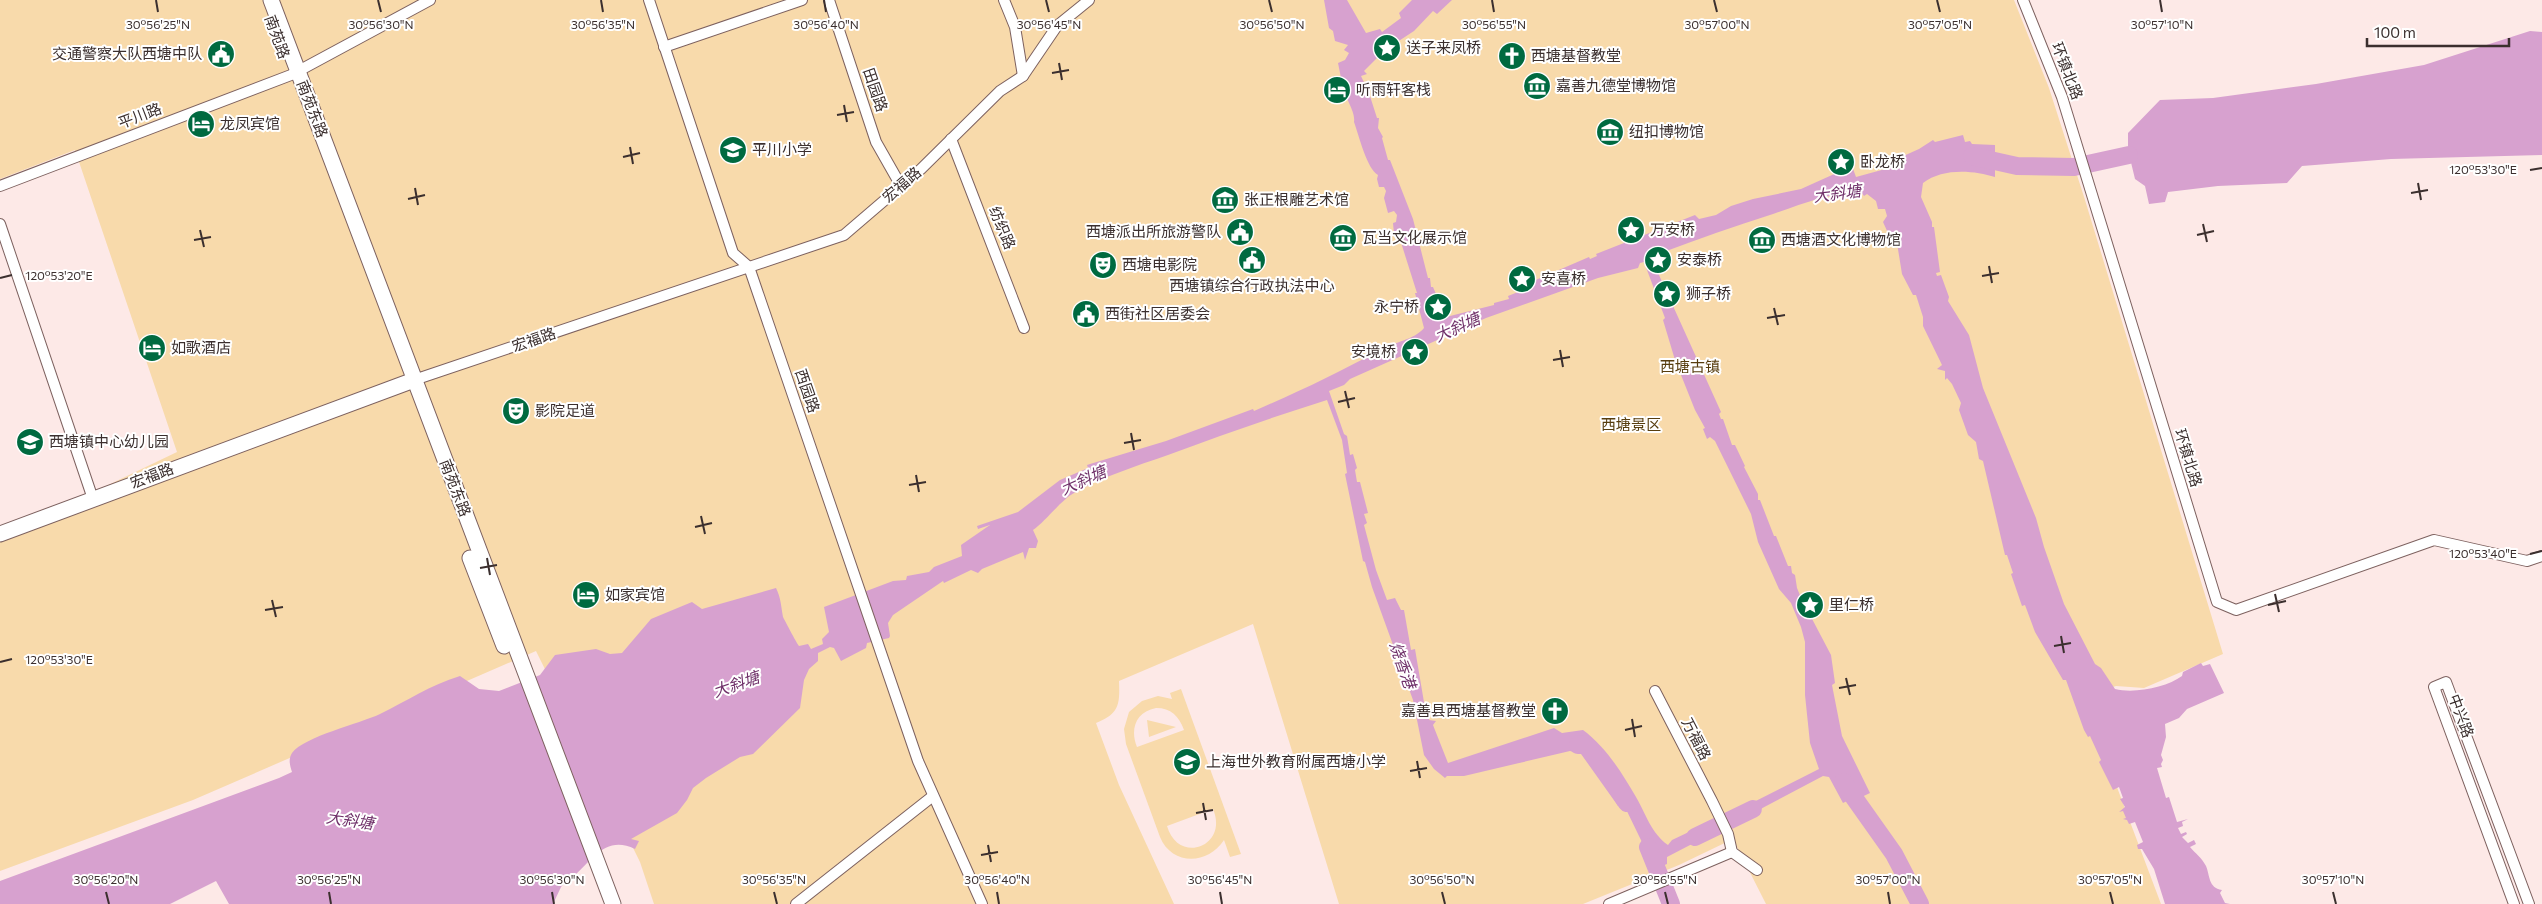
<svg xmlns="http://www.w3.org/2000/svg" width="2542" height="904" font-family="Commissioner,'Noto Sans SC',sans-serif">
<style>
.green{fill:#f8daab;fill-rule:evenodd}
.water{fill:#d7a1cf}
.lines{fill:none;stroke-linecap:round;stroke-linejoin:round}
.river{stroke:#d7a1cf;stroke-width:18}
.street-casing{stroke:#7d615f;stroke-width:12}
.secondary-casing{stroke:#7d615f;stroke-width:17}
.street{stroke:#fff;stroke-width:10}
.secondary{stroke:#fff;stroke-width:15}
.ticks{fill:none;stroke:#3b2f2e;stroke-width:2}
.labels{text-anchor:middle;stroke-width:4;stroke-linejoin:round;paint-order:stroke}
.street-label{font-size:15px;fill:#3b2f2e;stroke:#fff}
.poi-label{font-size:15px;fill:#3b2f2e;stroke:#fff;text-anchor:start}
.park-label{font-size:15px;fill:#573d0e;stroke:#fff}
.water-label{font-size:16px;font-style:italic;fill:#6f3069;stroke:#fff}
.ticks-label{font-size:12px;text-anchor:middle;fill:#3b2f2e;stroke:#fff;stroke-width:4;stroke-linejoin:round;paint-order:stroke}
</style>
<rect width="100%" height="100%" fill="#fde9e7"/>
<g class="green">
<path d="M0,0H2014L2049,88L2085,200L2223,654L2144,688L2116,686L2083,697L2161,904H1766L1733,839L1679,865L1583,904H1339L1253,624L1119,681C1120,705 1119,714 1096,723L1119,785L1174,904H654L640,862L536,651L193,800L0,871V537L177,452L75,150L0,179Z"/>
<path d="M1181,689L1241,854L1230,857L1224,840C1208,865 1172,866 1160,837L1126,744L1124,729L1129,712L1142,701L1158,696L1172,699L1170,693ZM1156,708C1171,708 1179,716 1184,730L1137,747C1130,730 1135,712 1156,708ZM1213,809C1229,847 1178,865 1167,826Z"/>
<path d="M1147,720L1176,727L1149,737Z"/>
</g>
<g class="water">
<path d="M1324,0H1347L1366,33L1380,29L1382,32L1401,18L1399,13L1412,0H1452L1437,14L1433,11L1414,31L1385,50L1364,71L1367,74L1361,76L1369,93L1377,118H1379L1378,128L1383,137L1382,138L1388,160H1390L1413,219L1428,278H1430L1431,287H1433L1446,317L1494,305V303L1509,299L1508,296L1518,292L1517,288L1589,257L1590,259L1597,256L1596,254L1695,215L1699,219L1716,215L1731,206L1753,199L1801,189L1852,166L1856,177L1900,165L1899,158L1919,149L1933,140L1935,142L1963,135L1965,142L1970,141L1972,144L1995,145V177C1973,170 1942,168 1923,183L1921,197L1932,222V227H1934L1940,272L1936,273L1937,276L1941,275L1949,297L1948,301L1969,335L1983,388L2036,518L2044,547L2064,604L2095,664L2101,668L2115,689C2135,694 2167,687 2182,676L2183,672L2201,663L2203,666L2210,664L2224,693L2187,709L2179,718L2165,724L2166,737L2161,755L2163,760L2161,764L2162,767L2157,768L2166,798L2169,797L2177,822L2188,819L2182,822L2183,826L2178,828L2181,834L2186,832L2187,834L2182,837L2188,843L2194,840L2196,844L2190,847C2195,853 2202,858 2206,866C2210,875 2208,888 2222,890L2220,893L2225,903L2230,904H2165L2154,869L2142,849H2138L2137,845L2143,842L2135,822L2129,824L2127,820L2123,819L2126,818L2123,811L2119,812L2125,807L2120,799L2123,798L2119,787L2113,790L2099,762L2101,760L2090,736L2088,737L2084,730L2066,680H2063L2035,632L2025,605L2022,606L2011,574L2013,573L2007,555H2005L1983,461L1979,459L1976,442L1968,435L1959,410L1961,403L1952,384L1947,378L1945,380V371L1937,369L1942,365L1923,326V317L1916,295H1913L1902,274L1897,243L1888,233L1883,222L1887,216L1885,209H1878L1876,201L1867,194L1864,196L1861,192C1831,192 1802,204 1773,214C1735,226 1698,239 1661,253L1656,263L1659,275L1721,412L1719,414L1721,419H1723L1732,445H1735L1745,466L1744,467L1758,494V500H1760L1774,536H1776L1788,566H1791L1792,573L1795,575L1797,588L1808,615H1810L1831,655L1835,683L1832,685L1842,736L1870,793L1851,802L1849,800L1843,803L1829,777L1823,776L1734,823L1730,814L1819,769L1810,743L1805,695V642L1801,627L1791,603L1779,589L1758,542L1751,514L1715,441L1710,437L1707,439L1703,429L1705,428L1695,410L1675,360L1663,320L1665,318L1644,262L1640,263L1638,268L1598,278L1486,318L1475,323L1476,325L1453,333L1350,379L1344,385L1329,391L1344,434L1347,436L1350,455L1353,454L1357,468L1355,470L1357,482H1360L1368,513L1364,514L1367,523L1364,525L1376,570L1387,600L1395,598L1401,610H1404L1411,650L1415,649L1426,714L1430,717L1429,720L1436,721L1433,725L1448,763L1554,728L1562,733L1583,730C1606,747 1622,773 1636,797C1646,814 1651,833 1668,845L1672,840L1712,821L1717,831L1667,857V864L1655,869L1623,803L1618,806L1607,788L1615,782L1601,762L1596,758L1570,751L1464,776H1447L1445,778L1434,769L1424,755L1413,700L1372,587L1365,562L1363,561L1345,474L1347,473L1342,440L1327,400C1273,417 1221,435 1168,455C1136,466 1102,477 1074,493C1061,500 1046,521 1033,530L1038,541L1036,548H1029L1025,560L1023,552L982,569L978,573L971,570L944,583L943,581L893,615L888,623L890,636L889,638L867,643L866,648L841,661L834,648L830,647L818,653V661L809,669L804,680L800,708L753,754L740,757L706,778L693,788L687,800L677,813L631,839L639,841L635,849C606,835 593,859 573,877L567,880L561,887L553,904H229L216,881L170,904H0V881L279,778L292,772C290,766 288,759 292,753C305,736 359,724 380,714C407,701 430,685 460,676L479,689L499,691L540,675L555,655L596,649L610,654L622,653L651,619L692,602L702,609L776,588C781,598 781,606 783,617C784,619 796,642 799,646L808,644L811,649L823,644L822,639L829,632L824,607L893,581L906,580L907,576L929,572L934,567L962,556L961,545L990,525L978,529L977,526L1018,512L1060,480L1088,468L1087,465L1090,464L1166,441L1253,409L1254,411C1298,392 1338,373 1380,350C1394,342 1414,340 1424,328L1415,293H1417L1398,233L1394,234L1393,223L1396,222L1397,215L1394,211L1388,213L1384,198L1386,191L1384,187H1379L1377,179L1378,175C1367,169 1359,136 1354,122C1356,110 1342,97 1345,83H1342L1338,63L1345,60L1349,53L1344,50L1348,45L1335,41L1333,31L1329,28Z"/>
<path d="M2530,31L2542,32V155L2391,159L2302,166L2287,183L2218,186L2168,192L2165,202L2149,204L2145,186L2135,179L2128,150V133L2160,100L2213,98L2316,84L2424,65Z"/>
</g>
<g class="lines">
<g class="river">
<path d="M1972,156L2017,166L2074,167L2129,155"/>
<path d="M1578,745L1585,744L1627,803"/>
<path d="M1843,782L1894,854L1920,904"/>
<path d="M1695,837L1753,809"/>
<path d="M1648,847L1671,904"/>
</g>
<g class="street-casing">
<g id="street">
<path d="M649,0L733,253L749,267L918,761L982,904"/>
<path d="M829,0L876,142L901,186"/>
<path d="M1004,0L1015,27L1023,76"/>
<path d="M2023,0L2062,97L2217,602L2236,610L2434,540L2527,561L2542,556"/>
<path d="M664,47L802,0"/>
<path d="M951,139L1024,328"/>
<path d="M0,186L291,75L430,0"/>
<path d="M0,224L93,499"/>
<path d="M414,380L844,235L921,169L1000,91L1023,76L1057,26L1089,0"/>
<path d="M1655,691L1712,801L1728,834L1732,852L1757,870"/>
<path d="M796,904L933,796"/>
<path d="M1609,904L1732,852"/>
<path d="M2514,904L2434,687L2446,682L2529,904"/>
</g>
</g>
<g class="secondary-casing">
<g id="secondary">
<path d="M271,0L613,904"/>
<path d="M0,534L414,380"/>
<path d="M470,558L504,646"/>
</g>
</g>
<use href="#street" class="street"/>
<use href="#secondary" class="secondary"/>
</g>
<path class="ticks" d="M156,0L158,12M378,0L381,12M601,0L603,12M824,0L826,12M1046,0L1049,12M1269,0L1272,12M1492,0L1494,12M1714,0L1717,12M1937,0L1940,12M2160,0L2162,12M1059,63L1062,80M1052,73L1069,70M844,105L847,122M837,115L854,112M630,147L633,164M623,157L640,153M2530,170L2542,168M2418,183L2421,200M415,188L418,205M2411,193L2428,190M408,199L425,195M2203,224L2207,242M200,230L204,247M2197,235L2214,231M194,240L211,237M1989,266L1992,283M1982,276L1999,273M0,278L12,275M1774,308L1778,325M1767,318L1785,315M1560,350L1563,367M1553,360L1570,357M1345,391L1349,408M1338,402L1355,398M1131,433L1134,450M1124,443L1141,440M916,475L919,492M909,485L926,482M701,516L705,534M695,527L712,523M2530,554L2542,551M487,558L490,575M480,568L497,565M2275,594L2279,612M272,600L276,617M2268,605L2286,601M265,610L283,607M2061,636L2064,653M2054,646L2071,643M0,662L12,659M1846,678L1850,695M1839,688L1856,685M1632,719L1635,737M1625,730L1642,726M1417,761L1420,778M1410,771L1427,768M1203,803L1206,820M1196,813L1213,810M988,845L991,862M981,855L998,852M106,892L109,904M329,892L331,904M552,892L554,904M774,892L777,904M997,892L999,904M1220,892L1222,904M1442,892L1445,904M1665,892L1668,904M1888,892L1890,904M2110,892L2113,904M2333,892L2336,904"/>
<defs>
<g id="sight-disc" transform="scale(1.4375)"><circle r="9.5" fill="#006a40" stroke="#fff"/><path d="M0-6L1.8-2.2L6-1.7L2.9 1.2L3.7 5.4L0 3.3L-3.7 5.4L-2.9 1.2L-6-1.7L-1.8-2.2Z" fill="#fff"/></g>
<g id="civic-disc" transform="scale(1.4375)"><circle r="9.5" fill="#006a40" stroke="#fff"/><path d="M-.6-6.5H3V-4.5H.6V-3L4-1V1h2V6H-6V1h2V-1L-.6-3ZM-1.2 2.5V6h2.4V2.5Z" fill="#fff"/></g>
<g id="church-disc" transform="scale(1.4375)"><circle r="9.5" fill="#006a40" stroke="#fff"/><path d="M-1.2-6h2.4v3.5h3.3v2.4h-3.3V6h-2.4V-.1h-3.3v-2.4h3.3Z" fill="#fff"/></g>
<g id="museum-disc" transform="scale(1.4375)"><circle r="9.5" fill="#006a40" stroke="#fff"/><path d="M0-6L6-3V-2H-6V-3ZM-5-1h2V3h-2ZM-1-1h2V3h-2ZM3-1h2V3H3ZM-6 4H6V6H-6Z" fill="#fff"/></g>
<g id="hotel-disc" transform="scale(1.4375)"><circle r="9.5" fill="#006a40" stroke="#fff"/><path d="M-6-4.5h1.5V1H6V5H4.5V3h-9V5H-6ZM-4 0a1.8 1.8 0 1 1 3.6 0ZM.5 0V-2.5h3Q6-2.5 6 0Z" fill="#fff"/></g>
<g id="school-disc" transform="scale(1.4375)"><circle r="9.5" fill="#006a40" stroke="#fff"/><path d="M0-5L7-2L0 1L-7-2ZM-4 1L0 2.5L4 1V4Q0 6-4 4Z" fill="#fff"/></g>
<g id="theatre-disc" transform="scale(1.4375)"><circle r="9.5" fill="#006a40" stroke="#fff"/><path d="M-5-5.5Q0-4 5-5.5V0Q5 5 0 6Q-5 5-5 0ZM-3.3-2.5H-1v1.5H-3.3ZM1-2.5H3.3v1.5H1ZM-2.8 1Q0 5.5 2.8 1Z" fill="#fff"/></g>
</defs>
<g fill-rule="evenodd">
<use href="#sight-disc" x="1387" y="48"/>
<use href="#civic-disc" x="221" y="54"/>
<use href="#church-disc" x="1512" y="56"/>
<use href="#museum-disc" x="1537" y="86"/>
<use href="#hotel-disc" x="1337" y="90"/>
<use href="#hotel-disc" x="201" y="124"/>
<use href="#museum-disc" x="1610" y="132"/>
<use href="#school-disc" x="733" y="150"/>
<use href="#sight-disc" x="1841" y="162"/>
<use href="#museum-disc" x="1225" y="200"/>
<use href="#sight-disc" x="1631" y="230"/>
<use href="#civic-disc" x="1240" y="232"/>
<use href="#museum-disc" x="1343" y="238"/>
<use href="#museum-disc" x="1762" y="240"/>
<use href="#civic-disc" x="1252" y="260"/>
<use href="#sight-disc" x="1658" y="260"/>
<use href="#theatre-disc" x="1103" y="265"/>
<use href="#sight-disc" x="1522" y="279"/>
<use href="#sight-disc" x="1667" y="294"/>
<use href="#sight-disc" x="1438" y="307"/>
<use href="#civic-disc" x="1086" y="314"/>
<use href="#hotel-disc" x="152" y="348"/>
<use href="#sight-disc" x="1415" y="352"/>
<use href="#theatre-disc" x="516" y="411"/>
<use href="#school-disc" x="30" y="442"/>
<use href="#hotel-disc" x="586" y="595"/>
<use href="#sight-disc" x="1810" y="605"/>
<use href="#church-disc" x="1555" y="711"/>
<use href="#school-disc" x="1187" y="762"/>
</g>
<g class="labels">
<g class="street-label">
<text transform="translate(277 37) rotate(70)" y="5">南苑路</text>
<text transform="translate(2067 71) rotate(69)" y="5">环镇北路</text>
<text transform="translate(875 90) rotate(71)" y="5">田园路</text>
<text transform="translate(312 109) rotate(69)" y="5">南苑东路</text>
<text transform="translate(140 116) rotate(-21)" y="5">平川路</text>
<text transform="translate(902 185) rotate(-41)" y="5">宏福路</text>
<text transform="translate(1002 228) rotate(68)" y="5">纺织路</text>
<text transform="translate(534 340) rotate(-19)" y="5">宏福路</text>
<text transform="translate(807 391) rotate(71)" y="5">西园路</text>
<text transform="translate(2188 458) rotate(73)" y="5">环镇北路</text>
<text transform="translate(152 476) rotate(-21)" y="5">宏福路</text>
<text transform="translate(455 488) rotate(69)" y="5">南苑东路</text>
<text transform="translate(2461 716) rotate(70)" y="5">中兴路</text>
<text transform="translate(1696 739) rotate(63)" y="5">万福路</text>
</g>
<g class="poi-label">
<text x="1406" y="53">送子来凤桥</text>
<text x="202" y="59" text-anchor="end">交通警察大队西塘中队</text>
<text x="1531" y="61">西塘基督教堂</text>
<text x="1556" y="91">嘉善九德堂博物馆</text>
<text x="1356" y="95">听雨轩客栈</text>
<text x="220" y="129">龙凤宾馆</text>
<text x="1629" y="137">纽扣博物馆</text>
<text x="752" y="155">平川小学</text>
<text x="1860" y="167">卧龙桥</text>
<text x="1244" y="205">张正根雕艺术馆</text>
<text x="1650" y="235">万安桥</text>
<text x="1221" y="237" text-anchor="end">西塘派出所旅游警队</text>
<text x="1362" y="243">瓦当文化展示馆</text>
<text x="1781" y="245">西塘酒文化博物馆</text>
<text x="1677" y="265">安泰桥</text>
<text x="1122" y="270">西塘电影院</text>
<text x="1541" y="284">安喜桥</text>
<text x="1252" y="291" text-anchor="middle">西塘镇综合行政执法中心</text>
<text x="1686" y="299">狮子桥</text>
<text x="1419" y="312" text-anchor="end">永宁桥</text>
<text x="1105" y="319">西街社区居委会</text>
<text x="171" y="353">如歌酒店</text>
<text x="1396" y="357" text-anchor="end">安境桥</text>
<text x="535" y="416">影院足道</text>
<text x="49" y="447">西塘镇中心幼儿园</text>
<text x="605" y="600">如家宾馆</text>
<text x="1829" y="610">里仁桥</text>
<text x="1536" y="716" text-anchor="end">嘉善县西塘基督教堂</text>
<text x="1206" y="767">上海世外教育附属西塘小学</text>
</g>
<g class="park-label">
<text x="1690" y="372">西塘古镇</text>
<text x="1631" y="430">西塘景区</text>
</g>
<g class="water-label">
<text transform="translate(1837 193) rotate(-7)" y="6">大斜塘</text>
<text transform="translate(1457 327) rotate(-24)" y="6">大斜塘</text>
<text transform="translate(1083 480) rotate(-24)" y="6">大斜塘</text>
<text transform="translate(1403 665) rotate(71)" y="6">烧香港</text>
<text transform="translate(736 684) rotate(-19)" y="6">大斜塘</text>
<text transform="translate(350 820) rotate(8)" y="6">大斜塘</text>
</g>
</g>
<g class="ticks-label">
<text x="158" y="29">30°56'25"N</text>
<text x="381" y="29">30°56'30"N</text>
<text x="603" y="29">30°56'35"N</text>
<text x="826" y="29">30°56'40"N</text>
<text x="1049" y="29">30°56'45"N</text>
<text x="1272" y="29">30°56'50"N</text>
<text x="1494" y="29">30°56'55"N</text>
<text x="1717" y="29">30°57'00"N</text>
<text x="1940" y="29">30°57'05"N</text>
<text x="2162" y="29">30°57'10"N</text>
<text x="2483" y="174">120°53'30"E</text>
<text x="59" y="280">120°53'20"E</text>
<text x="2483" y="558">120°53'40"E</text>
<text x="59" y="664">120°53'30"E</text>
<text x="106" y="884">30°56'20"N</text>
<text x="329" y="884">30°56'25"N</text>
<text x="552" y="884">30°56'30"N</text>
<text x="774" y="884">30°56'35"N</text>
<text x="997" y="884">30°56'40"N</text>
<text x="1220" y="884">30°56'45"N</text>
<text x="1442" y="884">30°56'50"N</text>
<text x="1665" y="884">30°56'55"N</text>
<text x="1888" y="884">30°57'00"N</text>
<text x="2110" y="884">30°57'05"N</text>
<text x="2333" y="884">30°57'10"N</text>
</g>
<path d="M2367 38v8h142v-8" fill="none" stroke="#3b2f2e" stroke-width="2.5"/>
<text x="2374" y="38" font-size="15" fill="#3b2f2e" stroke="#ffffff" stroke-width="4" paint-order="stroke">100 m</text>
</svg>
